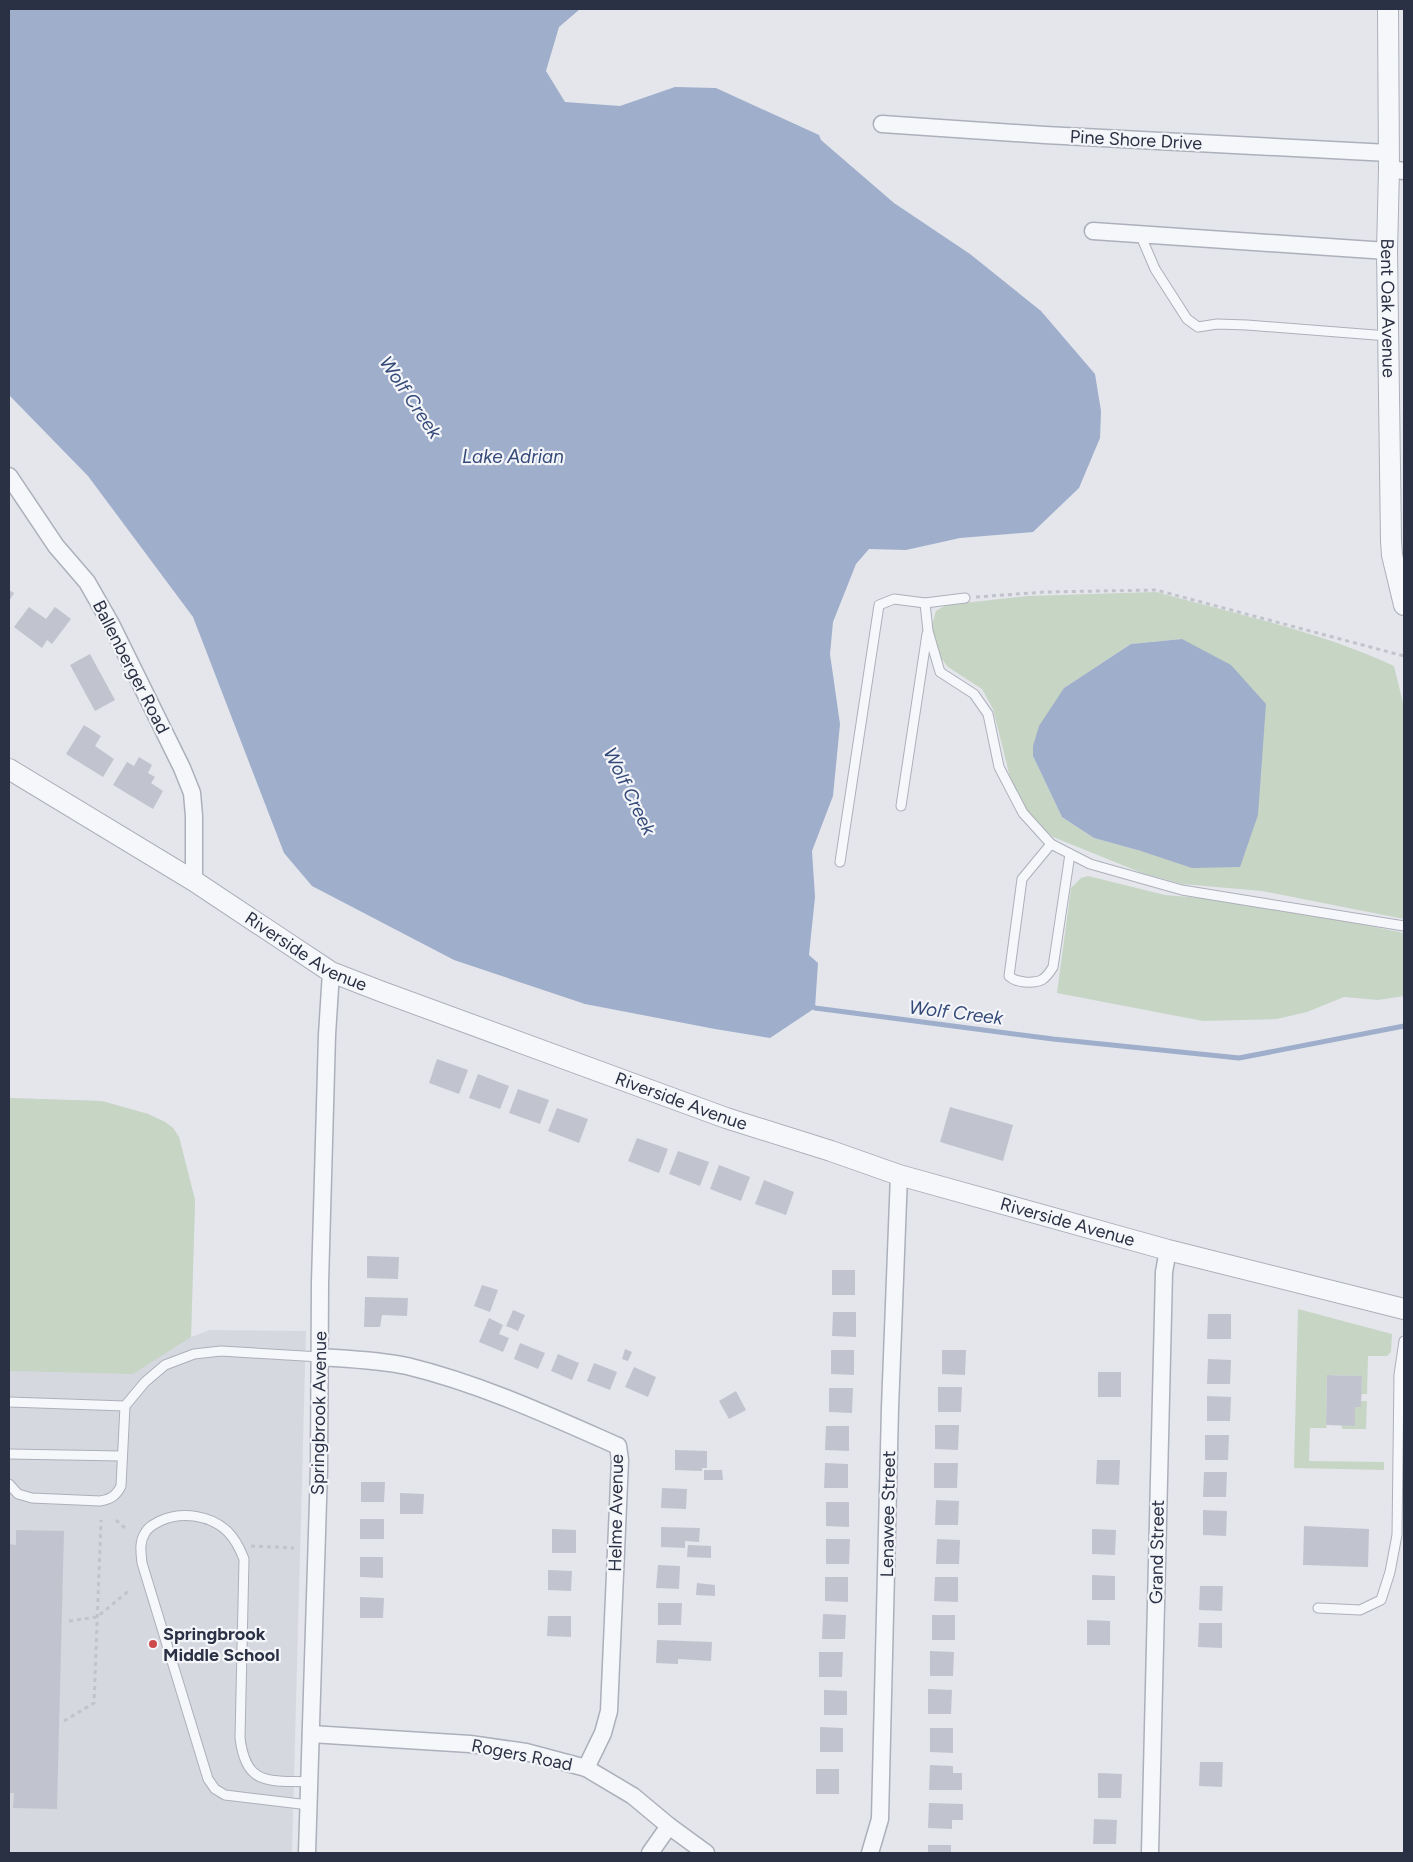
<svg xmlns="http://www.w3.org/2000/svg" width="1413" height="1862" font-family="Figtree,sans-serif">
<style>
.built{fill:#d6d8e0}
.green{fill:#c7d5c5;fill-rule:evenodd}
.water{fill:#9faecb}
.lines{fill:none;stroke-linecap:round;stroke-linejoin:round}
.stream{stroke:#9faecb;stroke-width:5}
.building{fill:#c1c4ce}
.service-casing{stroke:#acb0ba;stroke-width:11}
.minor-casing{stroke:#acb0ba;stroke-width:19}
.tertiary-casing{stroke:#acb0ba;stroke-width:22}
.path{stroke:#c1c4cb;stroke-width:3;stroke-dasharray:4 4;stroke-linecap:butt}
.service{stroke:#f6f7fa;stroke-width:9}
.minor{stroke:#f6f7fa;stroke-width:16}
.tertiary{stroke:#f6f7fa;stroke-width:20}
.poi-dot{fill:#cf4a4c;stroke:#f3f5f9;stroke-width:2}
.labels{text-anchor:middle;stroke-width:4.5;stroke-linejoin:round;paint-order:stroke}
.street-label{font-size:18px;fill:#2b3144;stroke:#f3f5f9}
.poi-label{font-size:18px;font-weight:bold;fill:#2b3144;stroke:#f3f5f9;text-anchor:start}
.water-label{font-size:19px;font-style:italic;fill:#354a78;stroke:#f3f5f9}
</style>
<rect width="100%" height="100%" fill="#e4e6ec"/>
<path class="built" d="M9,1098L102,1101L148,1114L165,1122L173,1128L179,1137L195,1200L191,1337L210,1330L306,1331L292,1853H9Z"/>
<g class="green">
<path d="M1156,592C1235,614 1319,631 1394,666L1404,707V919L1262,891L1182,884L1142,873L1053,837L1034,820L1020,800L1010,777L993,709L982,689L948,667L938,654L931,628L936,611L946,605L1027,596ZM1182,639L1141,851L1094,838L1062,817L1033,756L1064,688L1131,644Z"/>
<path d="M1088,876L1165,895L1225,900L1287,909L1404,933V996L1378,1000L1344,997L1307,1012L1277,1019L1203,1021L1057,993L1071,888L1081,878Z"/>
<path d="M9,1098L102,1101L148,1114L165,1122L173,1128L179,1137L195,1200L191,1337L133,1374L9,1371Z"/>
<path d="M1298,1309L1392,1334L1391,1352L1387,1356H1368L1367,1394H1361L1362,1376L1327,1375L1326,1425L1327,1428H1310L1309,1461L1384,1462V1470L1294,1468Z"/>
<path d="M1361,1401H1367L1366,1429H1342V1425L1355,1426V1407H1361Z"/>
</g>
<g class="water">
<path d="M9,9H580L559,27L546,71L565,102L620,106L675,87L716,88L819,135L821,140L894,203L970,254L1041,311L1095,374L1101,411L1100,438L1079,488L1033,532L960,538L906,550L869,549L856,564L833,622L830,654L840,724L833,796L812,851L815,897L809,955L818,963L815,1008L770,1038L715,1029L585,1004L454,960L312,886L284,853L193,617L88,476L10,396L9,387Z"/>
<path d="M1182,639L1231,665L1266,704L1258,815L1240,867L1192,868L1141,851L1094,838L1062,817L1033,756V746L1039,726L1064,688L1131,644Z"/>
</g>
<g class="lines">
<path class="stream" d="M811,1005L815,1008L1053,1039L1239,1058L1404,1026"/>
</g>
<g class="building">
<path d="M9,590L14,593L9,601Z"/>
<path d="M29,607L46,619L55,607L71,619L52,644L47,640L42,648L14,627Z"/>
<path d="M90,654L115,700L95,711L70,665Z"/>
<path d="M84,725L101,736L95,746L114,759L103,777L66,754Z"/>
<path d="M139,757L152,765L148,773L155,777L151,783L163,791L153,809L113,785L127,762L134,766Z"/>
<path d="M437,1059L468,1070L459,1094L429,1083Z"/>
<path d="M478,1074L509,1086L500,1109L469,1098Z"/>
<path d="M518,1089L549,1100L540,1124L509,1113Z"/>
<path d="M950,1107L1013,1125L1003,1161L940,1142Z"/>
<path d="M557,1108L588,1119L579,1143L548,1131Z"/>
<path d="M637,1138L668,1149L659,1173L628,1161Z"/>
<path d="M678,1151L709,1162L700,1186L669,1174Z"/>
<path d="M719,1165L750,1177L741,1201L710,1189Z"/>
<path d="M764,1180L794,1192L786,1215L755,1204Z"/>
<path d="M367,1256L399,1257L398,1279L367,1278Z"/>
<rect x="832" y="1270" width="23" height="25"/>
<path d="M482,1285L498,1290L490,1312L474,1306Z"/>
<path d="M365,1297L408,1298L407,1316L382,1315L380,1327H364Z"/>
<path d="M513,1310L525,1315L518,1331L506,1326Z"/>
<path d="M833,1312H856V1337L832,1336Z"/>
<path d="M1208,1314H1231V1339H1207Z"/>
<path d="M489,1318L503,1325L499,1334L509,1338L503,1352L479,1342Z"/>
<path d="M520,1343L545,1353L538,1369L514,1359Z"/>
<path d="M625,1349L632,1352L628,1361L622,1359Z"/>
<path d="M831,1350H854V1375L831,1374Z"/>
<path d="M942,1350H966L965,1375L942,1374Z"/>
<path d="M558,1354L579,1363L572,1380L551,1371Z"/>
<path d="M1208,1359L1231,1360L1230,1384H1207Z"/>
<path d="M594,1363L617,1372L610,1390L587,1381Z"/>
<path d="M634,1367L656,1377L648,1397L625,1387Z"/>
<rect x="1098" y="1372" width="23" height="25"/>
<path d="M1327,1375L1362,1376L1361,1407H1355V1426L1326,1425Z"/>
<path d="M938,1387H962L961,1412H938Z"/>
<path d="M829,1388H853L852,1413L829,1412Z"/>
<path d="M736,1391L746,1410L729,1419L719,1401Z"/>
<path d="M1207,1396L1231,1397L1230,1421H1207Z"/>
<path d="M935,1425H959L958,1450L935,1449Z"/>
<path d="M826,1426H849V1451L825,1450Z"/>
<path d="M1205,1435H1229L1228,1460H1205Z"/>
<path d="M675,1450L707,1451V1468H702V1471L675,1470Z"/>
<path d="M1097,1460H1120L1119,1485L1096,1484Z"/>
<path d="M825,1463L848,1464V1488H824Z"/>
<path d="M934,1463H958L957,1488H934Z"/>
<path d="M704,1470H722L723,1480H704Z"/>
<path d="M1204,1472H1227L1226,1497H1203Z"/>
<path d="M361,1482H385L384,1502H361Z"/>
<path d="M662,1488L687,1489L686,1509L661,1508Z"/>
<path d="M400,1493L424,1494L423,1514H400Z"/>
<path d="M936,1500L959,1501L958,1525H935Z"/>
<path d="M826,1502H849V1527L826,1526Z"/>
<path d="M1203,1510L1227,1511L1226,1536L1203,1535Z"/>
<rect x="360" y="1519" width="24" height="20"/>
<path d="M1304,1526L1369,1529L1368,1567L1303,1565Z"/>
<path d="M661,1527L700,1528L699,1542L685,1541V1548L661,1547Z"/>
<path d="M552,1529L576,1530V1553H552Z"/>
<path d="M1092,1529L1116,1530L1115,1555L1092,1554Z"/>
<path d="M16,1530L64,1531L57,1809L13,1808L14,1793H9V1544L16,1545Z"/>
<path d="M826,1539H850L849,1564H826Z"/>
<path d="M937,1539L960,1540L959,1564H936Z"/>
<path d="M688,1545L711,1546V1558L687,1557Z"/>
<path d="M360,1557H383V1578L360,1577Z"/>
<path d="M658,1565L680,1566L679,1589L656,1588Z"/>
<path d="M548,1570L572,1571L571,1591L548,1590Z"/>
<path d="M1092,1575L1115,1576V1600H1092Z"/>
<path d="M825,1577H848V1602L825,1601Z"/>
<path d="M935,1577H958V1602L934,1601Z"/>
<path d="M697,1583L715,1585V1596L696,1595Z"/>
<path d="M1200,1586H1223L1222,1611L1199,1610Z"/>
<path d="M360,1597L384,1598L383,1618H360Z"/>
<path d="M658,1603H682L681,1625H658Z"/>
<path d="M823,1614L846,1615L845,1639H822Z"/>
<rect x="932" y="1615" width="23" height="25"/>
<path d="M548,1616H571V1637L547,1636Z"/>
<path d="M1087,1620L1110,1621V1645H1087Z"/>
<path d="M1199,1623H1222V1648L1198,1647Z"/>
<path d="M657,1640L712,1642L711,1661L678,1659V1664L656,1663Z"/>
<path d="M930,1651L954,1652L953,1676H930Z"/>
<path d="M819,1652H843L842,1677H819Z"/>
<path d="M928,1689L952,1690L951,1714H928Z"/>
<path d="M824,1690L847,1691V1715H824Z"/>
<path d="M820,1727L843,1728V1752H820Z"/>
<path d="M930,1728H953V1753L930,1752Z"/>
<path d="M1200,1762H1223L1222,1787L1199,1786Z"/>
<path d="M930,1765L953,1766V1773H962V1790H929Z"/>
<rect x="816" y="1769" width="23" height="25"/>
<path d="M1098,1773L1122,1774L1121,1798H1098Z"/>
<path d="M929,1803L963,1804V1820H952V1829L928,1828Z"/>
<path d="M1094,1819L1117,1820L1116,1844H1093Z"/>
<rect x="928" y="1845" width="23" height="8"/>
</g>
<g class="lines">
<g class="service-casing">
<g id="service">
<path d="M1140,234L1155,269L1187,319L1198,327L1217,324L1247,325L1388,336"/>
<path d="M925,603L928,631L940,672L974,694L988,714L999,767L1023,813L1051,844L1090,864L1182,890L1404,926"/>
<path d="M901,806L927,634"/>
<path d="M1051,844L1022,879L1009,976C1015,981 1018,981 1025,982C1041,983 1045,980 1053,967L1070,854"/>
<path d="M840,862L879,605L894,599L925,603L965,598"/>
<path d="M9,1402L125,1406"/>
<path d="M9,1454L122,1456"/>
<path d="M9,1484L18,1494L32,1498L100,1501C111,1499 116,1496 121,1486L125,1406L145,1382L165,1365L194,1354L221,1351L320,1357"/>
<path d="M1318,1608L1360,1610L1381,1600L1390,1572L1397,1535L1399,1375L1404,1341"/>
<path d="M309,1805L225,1795L215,1789L208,1779L142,1563C141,1553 139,1542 145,1533C148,1527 154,1524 160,1521C182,1511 211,1515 228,1532C236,1540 240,1549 244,1559L240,1738C246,1787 269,1780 310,1782"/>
</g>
</g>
<g class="minor-casing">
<g id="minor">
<path d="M882,124L1045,135L1389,153"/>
<path d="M1389,169L1404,171"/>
<path d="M1093,231L1387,251"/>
<path d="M9,476L56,546L87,582L111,624L182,768L192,793L194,816V881"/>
<path d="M320,1357C349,1359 379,1360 407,1366C481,1384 550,1416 618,1446L620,1460L609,1711L603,1733L586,1768"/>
<path d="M311,1734L470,1744L526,1752L586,1768L633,1796L669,1826L706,1853"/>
<path d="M307,1853L319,1469L320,1283L327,1035L331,972"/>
<path d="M650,1853L669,1826"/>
<path d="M870,1853L880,1819L890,1408L899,1175"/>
<path d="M1150,1853L1164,1272L1168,1250"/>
</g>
</g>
<g class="tertiary-casing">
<g id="tertiary">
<path id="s1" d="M1388,9L1389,169L1387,251L1391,541L1392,555L1404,605"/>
<path id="s2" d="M9,769L194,881L331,972L380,991L726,1118L831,1151L899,1175L1168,1250L1404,1309"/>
</g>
</g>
<g class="path">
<path d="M976,597L1045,592L1156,590L1404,656"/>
<path d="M116,1520L125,1528"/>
<path d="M251,1546L294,1548"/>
<path d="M69,1621L97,1617L131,1589"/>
<path d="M64,1721L94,1703L101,1520"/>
</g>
<use href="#service" class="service"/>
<use href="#minor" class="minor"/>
<use href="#tertiary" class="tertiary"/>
</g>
<circle class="poi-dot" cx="153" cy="1644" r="5"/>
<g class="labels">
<g class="street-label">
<text transform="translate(1136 140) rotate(3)" y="6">Pine Shore Drive</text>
<text dy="6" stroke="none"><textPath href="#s1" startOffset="299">Bent Oak Avenue</textPath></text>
<text transform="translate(131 667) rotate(63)" y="6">Ballenberger Road</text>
<text dy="6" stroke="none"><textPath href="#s2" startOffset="349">Riverside Avenue</textPath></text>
<text dy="6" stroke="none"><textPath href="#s2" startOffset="754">Riverside Avenue</textPath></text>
<text dy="6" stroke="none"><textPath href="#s2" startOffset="1159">Riverside Avenue</textPath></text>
<text transform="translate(319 1413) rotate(-89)" y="6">Springbrook Avenue</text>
<text transform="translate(616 1513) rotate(-89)" y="6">Helme Avenue</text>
<text transform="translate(888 1514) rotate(-89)" y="6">Lenawee Street</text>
<text transform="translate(1157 1552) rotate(-89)" y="6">Grand Street</text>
<text transform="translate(522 1755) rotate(11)" y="6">Rogers Road</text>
</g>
<g class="poi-label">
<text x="163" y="1640">Springbrook<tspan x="163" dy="21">Middle School</tspan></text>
</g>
<g class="water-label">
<text transform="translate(411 397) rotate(56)" y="7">Wolf Creek</text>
<text x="513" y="463">Lake Adrian</text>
<text transform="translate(630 791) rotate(64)" y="7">Wolf Creek</text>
<text transform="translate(956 1012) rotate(7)" y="7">Wolf Creek</text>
</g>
</g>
<rect width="1413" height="1862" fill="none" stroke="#2b3144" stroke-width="20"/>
</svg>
